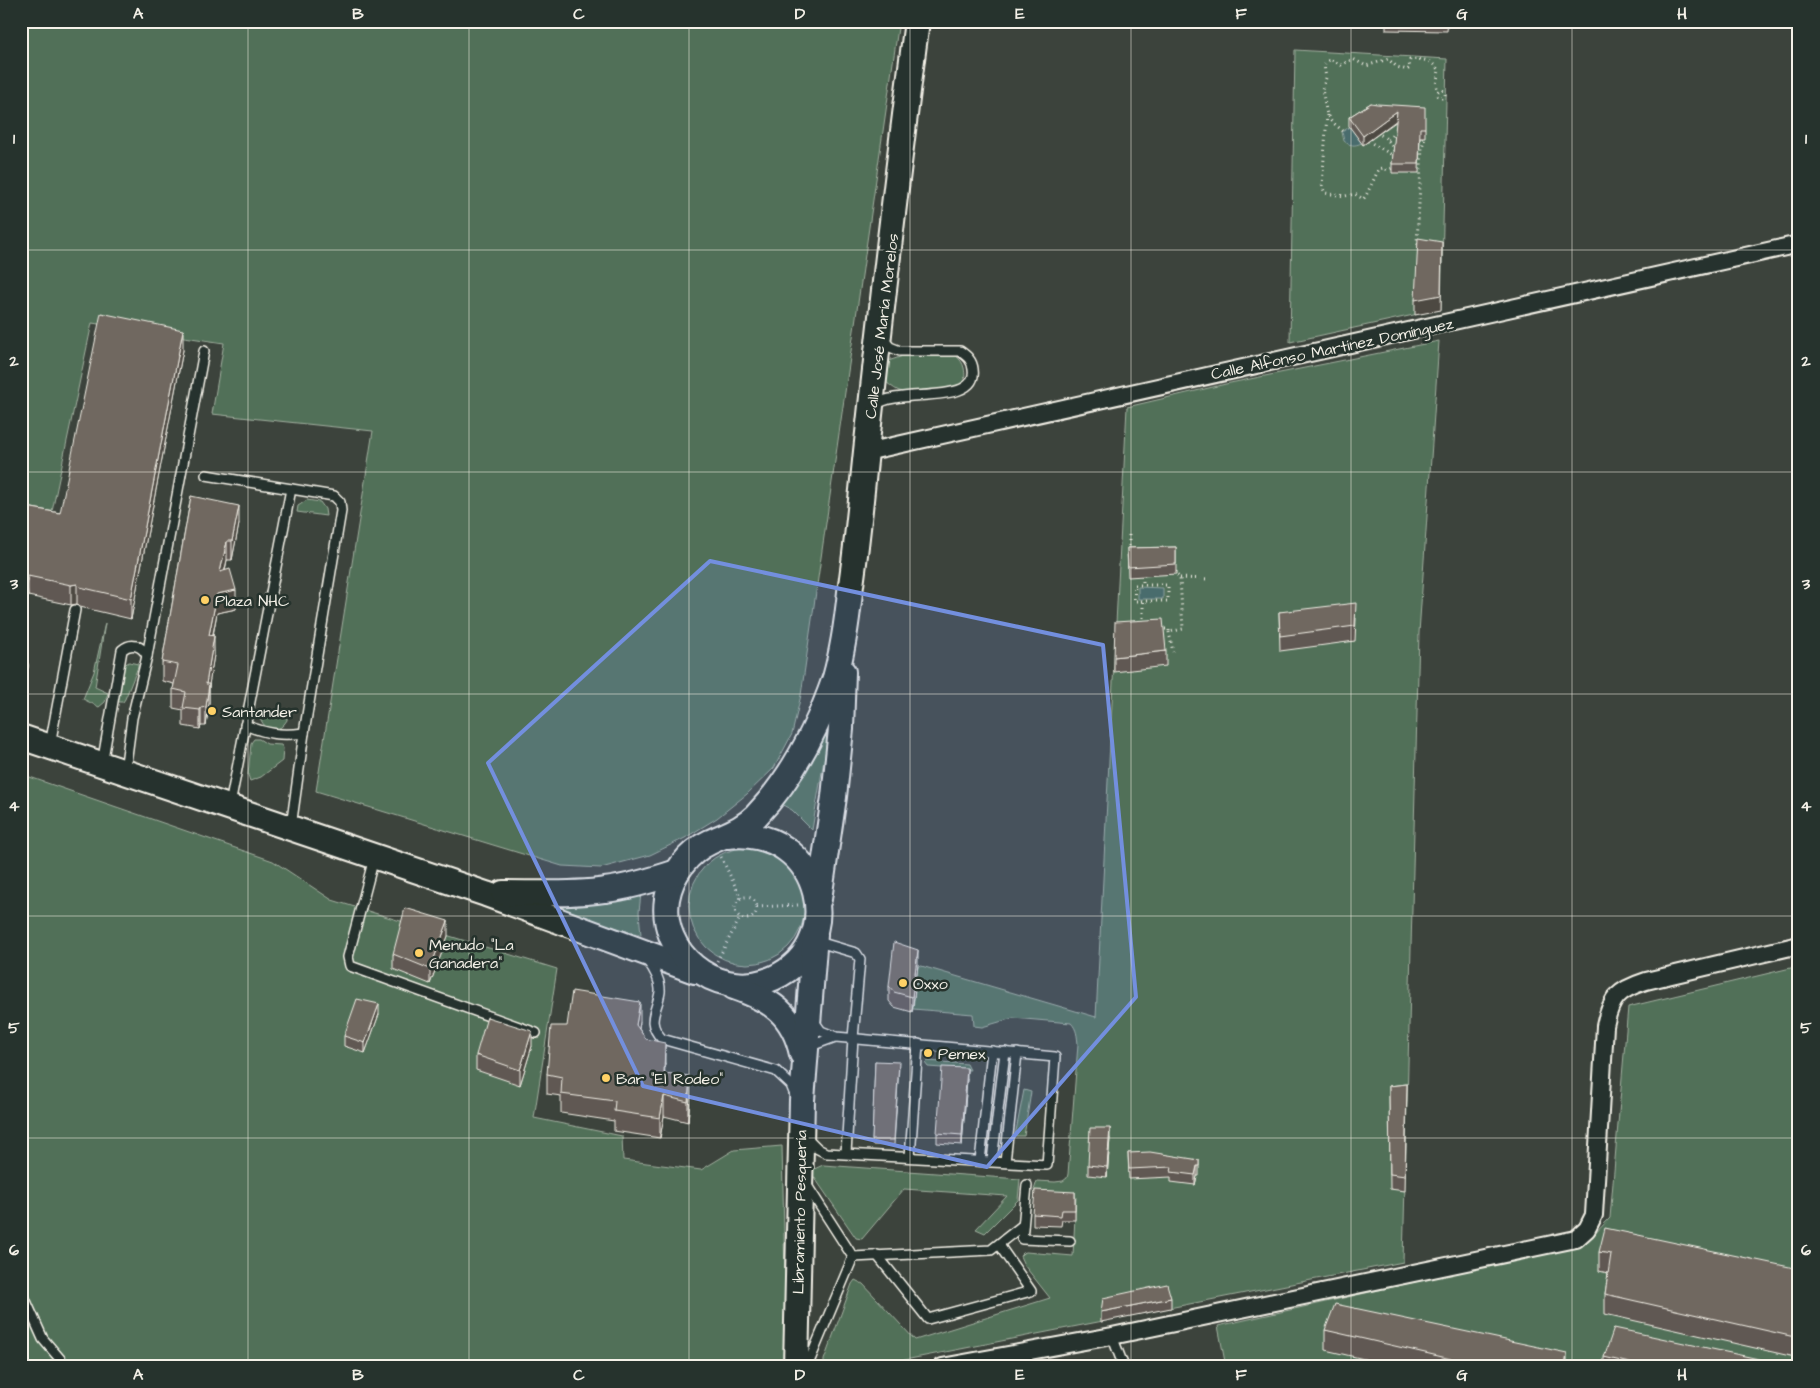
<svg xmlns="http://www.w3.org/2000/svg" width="1820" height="1388" font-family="'Architects Daughter',sans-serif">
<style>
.green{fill:#517059;stroke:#a2b0a0}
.water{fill:#486c6d;stroke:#8da19e}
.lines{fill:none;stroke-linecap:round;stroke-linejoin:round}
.lane-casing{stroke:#f4f1e8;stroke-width:12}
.street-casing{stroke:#f4f1e8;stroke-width:20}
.secondary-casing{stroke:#f4f1e8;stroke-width:28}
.path{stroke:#f4f1e8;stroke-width:3;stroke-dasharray:1 4;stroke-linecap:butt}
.lane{stroke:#26332d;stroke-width:9}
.street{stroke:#26332d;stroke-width:16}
.secondary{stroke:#26332d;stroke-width:24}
.wall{fill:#605953;stroke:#f4f1e8}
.shaded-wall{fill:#4e4943;stroke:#f4f1e8}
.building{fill:#706860;stroke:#f4f1e8}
.marked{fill:#738fde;fill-opacity:0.2;stroke:#738fde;stroke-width:4;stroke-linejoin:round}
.grid{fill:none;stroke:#f4f1e8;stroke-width:1;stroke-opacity:0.55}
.poi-dot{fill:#ffd166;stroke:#26332d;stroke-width:2}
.labels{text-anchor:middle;stroke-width:5;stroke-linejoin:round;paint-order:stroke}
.street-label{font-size:16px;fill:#f4f1e8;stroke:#26332d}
.poi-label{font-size:16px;fill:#f4f1e8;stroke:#26332d;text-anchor:start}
.neatline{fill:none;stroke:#f4f1e8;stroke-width:2}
.grid-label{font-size:16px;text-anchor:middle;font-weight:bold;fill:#f4f1e8}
</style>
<rect width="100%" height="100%" fill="#3c433c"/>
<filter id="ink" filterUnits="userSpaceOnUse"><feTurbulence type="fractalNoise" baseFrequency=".02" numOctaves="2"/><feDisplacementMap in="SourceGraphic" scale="10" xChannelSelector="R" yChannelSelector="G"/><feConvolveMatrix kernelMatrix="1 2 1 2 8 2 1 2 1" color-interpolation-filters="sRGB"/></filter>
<g filter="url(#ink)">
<g class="green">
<path d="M21,21H899L801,695L792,734L774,768L747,794L717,818L685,838L650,855L601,868L562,866L316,791L373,431L212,414L224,343L92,323L50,521L21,519Z"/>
<path d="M1295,50L1447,59L1441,309L1290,342Z"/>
<path d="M1439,341L1419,633L1403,1262L869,1367H824V1360L852,1284L855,1280L863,1284L915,1340L1050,1298L1024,1265L1020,1256L1023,1253L1026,1252L1073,1256L1076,1197L1036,1195L1034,1190L1037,1181L1055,1182L1063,1181L1067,1178L1068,1174L1078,1044C1077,1036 1077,1029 1071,1023L1013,1018L982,1027L974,1026L973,1014L913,1009L918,965L1096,1017L1127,407L1230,383Z"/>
<path d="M903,356H956C960,359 963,363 964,368C965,374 966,379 961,383C955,390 908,394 899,391C893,388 888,384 883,379L885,362Z"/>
<path d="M307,500L320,502L325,509L326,516L297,512L298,506Z"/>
<path d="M105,623L95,687L108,693L105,702L99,707L83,699L94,672Z"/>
<path d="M129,662L138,664V667L125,699L123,702H119L118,698L124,665Z"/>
<path d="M259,712L287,718V720C277,737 261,730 259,712Z"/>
<path d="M830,725L812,830L792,810L781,804C801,779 816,753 830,725Z"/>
<path d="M254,739H259L267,744L281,745L283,748L282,761L261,777L250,781L248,775L251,743Z"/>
<path d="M21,774L273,861L332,900L557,969L534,1118L622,1136L623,1160L701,1170L734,1150L782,1146L787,1367H21Z"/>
<circle cx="747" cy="906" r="58"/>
<path d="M641,893L639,912L641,935L536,904Z"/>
<path d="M1799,966V1367H1226L1218,1326L1585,1244L1610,1218L1628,1007Z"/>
<path d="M928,1061L967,1064L970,1070L928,1067L925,1063Z"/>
<path d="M1024,1090L1031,1092L1024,1136H1015Z"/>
<path d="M823,1165L1020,1179L1018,1200L985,1233L976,1229L1007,1196L904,1189L862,1239L856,1238L810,1171Z"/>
</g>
<g class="water">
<path d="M1358,121L1365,141C1357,146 1351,147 1344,141L1342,132Z"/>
<path d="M1138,587L1163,588V599H1138Z"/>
</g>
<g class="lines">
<g class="lane-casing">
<g id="lane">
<path d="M396,21H400"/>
<path d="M876,405C897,387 979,407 973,369C972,360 967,356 960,351H900L890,347L883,339"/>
<path d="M206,475L334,496L340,502L341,511L304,733L291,827"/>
<path d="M21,665L23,666"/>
<path d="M245,725C267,734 281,736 304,733"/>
<path d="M50,745L75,610"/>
<path d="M102,764L122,650C131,642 142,645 147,656"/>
<path d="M125,771L132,718L147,656L204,351"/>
<path d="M230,805L291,489"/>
<path d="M374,858L348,957L350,966L536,1033"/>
<path d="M815,941L856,953L860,959L853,1038L846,1153"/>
<path d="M647,960C653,968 661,981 660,992C657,1012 645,1021 662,1039L776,1071L791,1085L795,1095"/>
<path d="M809,1049L816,1044L835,1037"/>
<path d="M805,1136L818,1149L826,1153L1047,1165L1055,1057L836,1037L821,1031L813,1020"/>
<path d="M910,1157L918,1044"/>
<path d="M980,1161L992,1051"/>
<path d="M992,1161L1005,1052"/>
<path d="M1005,1162L1017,1053"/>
<path d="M806,1184L853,1257"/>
<path d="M1027,1185L1022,1239L1070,1241"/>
<path d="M877,1255L928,1319L1031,1291L999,1245"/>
<path d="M853,1257L991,1250L1023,1225"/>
<path d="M21,1290L43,1339L67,1367"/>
<path d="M1112,1336L1124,1367"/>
<path d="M807,1367L853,1257"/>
</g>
</g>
<g class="street-casing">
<g id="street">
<path d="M866,452L1799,244"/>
<path d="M942,1367L1112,1336L1576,1239L1587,1229L1594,1215L1605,1026C1611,997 1618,990 1646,981L1799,945"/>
</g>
</g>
<g class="secondary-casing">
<g id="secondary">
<path d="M21,737L486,894L695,971"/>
<path d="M727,836C824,824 852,951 766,981C714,998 659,953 667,899C671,875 688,852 710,842C727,834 742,830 756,816C792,778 818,727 835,678C843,650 847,621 850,592C858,539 862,486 868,433C883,296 899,158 917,21"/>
<path d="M503,893C537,893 571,895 605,890C630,887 653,880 677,872"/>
<path d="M819,899L834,797L841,729L843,672"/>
<path d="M734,987C771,1000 793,1013 802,1054"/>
<path d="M796,1367L802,1100L815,935"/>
</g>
</g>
<g class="path">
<circle cx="1441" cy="94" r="4"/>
<path d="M1327,115L1322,186L1325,193L1345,196L1355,194L1363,199C1367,196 1375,176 1379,169L1383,168L1388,170L1393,168V166"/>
<path d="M1343,131L1331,121L1327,115L1322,89L1326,78L1324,65L1330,59L1341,65L1353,59L1366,66L1388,59L1397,67L1407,70L1410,68L1409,63L1410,60C1422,58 1432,60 1439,71L1436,84L1438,91"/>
<path d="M1376,133C1386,136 1391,143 1395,153"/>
<path d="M1417,136L1425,137L1422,147L1417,243L1420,246"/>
<path d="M1388,140L1393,134L1398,135"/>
<path d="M1368,141L1394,156"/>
<path d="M1129,535V552"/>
<path d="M1143,576V585"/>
<path d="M1180,578L1209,579"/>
<path d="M1135,585H1168V601H1134Z"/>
<path d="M1143,623V601"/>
<path d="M1160,629H1169V632L1183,629L1180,578L1176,574V571"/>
<path d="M1169,632L1173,652"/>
<path d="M721,857L741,898"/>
<circle cx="746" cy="908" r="11"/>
<path d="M757,907L799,905"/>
<path d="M717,961L740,918"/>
</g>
<use href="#lane" class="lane"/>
<use href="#street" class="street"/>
<use href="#secondary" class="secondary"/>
</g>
<g class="wall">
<path d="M1386,21H1448L1447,31L1386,30Z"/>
<path d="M1371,103L1425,128V137H1420L1419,173H1392V164L1397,121L1363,145L1349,126V117Z"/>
<path d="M183,350L131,619L80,607L77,604L71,605L28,596L21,506L60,513Z"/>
<path d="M191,496L239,524L232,560H227L225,571L236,609L217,613L213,636L214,655L209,684V703L206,726H201L200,729L183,726V710L173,708V689L174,684L162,681V662Z"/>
<path d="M1176,547V574L1128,577L1127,548Z"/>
<path d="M1279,612L1356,618L1355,641L1280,651Z"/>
<path d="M1166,651V666L1114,672V657Z"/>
<path d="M448,936L430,984L393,969V954Z"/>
<path d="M918,965L912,1012L894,1007L889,1001V986Z"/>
<path d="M379,1014L365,1053L344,1046V1036Z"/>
<path d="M640,1022L639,1029L646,1039L665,1063L664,1073L690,1096L688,1122L664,1116L660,1138L614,1131V1121L561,1113V1096L547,1094V1074L567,1026Z"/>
<path d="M532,1046L520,1085L476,1070V1055Z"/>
<path d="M875,1061L899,1067L894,1145H872Z"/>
<path d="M967,1079L962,1145L937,1143V1133Z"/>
<path d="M1407,1084L1405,1191L1390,1189L1389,1086Z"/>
<path d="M1110,1138L1107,1177L1088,1175V1165Z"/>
<path d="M1128,1153L1199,1160V1176H1197L1195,1185L1171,1182V1177L1129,1179Z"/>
<path d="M1075,1192V1220H1062L1061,1226L1033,1225V1214Z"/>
<path d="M1599,1252L1799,1269V1358L1605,1314V1294L1608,1273L1599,1271Z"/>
<path d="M1171,1298V1308L1101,1322V1312Z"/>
<path d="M1325,1330L1567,1367H1399L1325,1350Z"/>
<path d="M1604,1357L1796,1367H1604Z"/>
</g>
<g class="shaded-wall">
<path d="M1397,111V120L1363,145V136Z"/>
<path d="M1442,242L1441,310L1415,315V300Z"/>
<path d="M183,330V350L131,619V599Z"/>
<path d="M239,506V524L232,560V541Z"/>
<path d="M227,541V560L220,590V572Z"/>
<path d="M28,576V596L21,630V610Z"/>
<path d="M77,584V604L71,605V585Z"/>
<path d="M236,590V609L217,613L209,654V635L217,594Z"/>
<path d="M214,636V655L206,703V684Z"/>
<path d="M209,684V703L206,726V707Z"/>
<path d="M201,708V726L200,729V710Z"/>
<path d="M448,921V936L430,984V969Z"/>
<path d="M918,950V965L912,1012V997Z"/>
<path d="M640,1002V1022L636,1045V1025Z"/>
<path d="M379,1004V1014L365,1053V1043Z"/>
<path d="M532,1031V1046L520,1085V1070Z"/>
<path d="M665,1043V1063L664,1093V1073Z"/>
<path d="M967,1068V1079L962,1145V1135Z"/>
<path d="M690,1076V1096L688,1122V1102Z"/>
<path d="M664,1096V1116L660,1138V1118Z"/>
<path d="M1110,1128V1138L1107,1177V1167Z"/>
<path d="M1197,1166V1176L1195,1185V1175Z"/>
<path d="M1567,1353V1367H1565Z"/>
</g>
<g class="building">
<path d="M1371,103L1377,104L1425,107V128H1420L1419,164H1392L1397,111L1363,136L1349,117Z"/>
<path d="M1418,238L1442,242L1441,295L1415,300Z"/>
<path d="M101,313L183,330L131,599L80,587L77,584L71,585L28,576L21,610V506L60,513Z"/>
<path d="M191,496L239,506L232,541H227L220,572L230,569L236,590L217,594L209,635L214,636L206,684H209L206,707L201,708L200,710L183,708L186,692L173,689L178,665L162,662Z"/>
<path d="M1176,547V564L1128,567L1127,548Z"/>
<path d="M1356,603L1355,626L1280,636L1279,612Z"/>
<path d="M1163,619L1166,651L1114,657L1115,622Z"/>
<path d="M405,908L448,921L430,969L393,954Z"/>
<path d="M894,942L918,950L912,997L894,992L889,986Z"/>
<path d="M572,991L640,1002L636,1025L646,1039L665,1043L664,1073L690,1076L688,1102L664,1096L660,1118L614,1111L615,1101L561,1094L562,1077L547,1074L551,1026H567Z"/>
<path d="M357,999L379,1004L365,1043L344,1036Z"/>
<path d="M487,1017L532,1031L520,1070L476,1055Z"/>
<path d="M875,1061L899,1062L894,1140H872Z"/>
<path d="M942,1067L967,1068L962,1135L937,1133Z"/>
<path d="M1407,1084L1405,1176L1390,1174L1389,1086Z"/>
<path d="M1090,1128H1110L1107,1167L1088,1165Z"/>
<path d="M1150,1152L1199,1160V1166H1197L1195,1175L1171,1172L1172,1167L1129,1169L1128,1153Z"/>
<path d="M1035,1190L1075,1192V1210H1062L1061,1216L1033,1214Z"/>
<path d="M1605,1228L1799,1269V1338L1605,1294L1611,1254L1599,1252Z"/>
<path d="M1167,1284L1171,1298L1101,1312L1103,1298Z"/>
<path d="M1335,1304L1567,1353L1565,1367H1486L1325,1330Z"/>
<path d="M1614,1328L1796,1367H1646L1604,1357Z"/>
<path d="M1338,1364L1349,1367H1337Z"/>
</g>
</g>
<path class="marked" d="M710,561L1103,645L1136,997L987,1167L643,1086L488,763Z"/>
<path class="grid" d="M248,21V1367M469,21V1367M689,21V1367M910,21V1367M1131,21V1367M1351,21V1367M1572,21V1367M21,250H1799M21,472H1799M21,694H1799M21,916H1799M21,1138H1799"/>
<g class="poi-dot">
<circle cx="205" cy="600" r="5"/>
<circle cx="212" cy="711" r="5"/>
<circle cx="419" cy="953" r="5"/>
<circle cx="903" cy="983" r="5"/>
<circle cx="928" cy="1053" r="5"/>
<circle cx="606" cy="1078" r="5"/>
</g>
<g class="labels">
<g class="street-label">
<text transform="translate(881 326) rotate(-83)" y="6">Calle José María Morelos</text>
<text transform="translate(1332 348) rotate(-12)" y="6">Calle Alfonso Martínez Domínguez</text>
<text transform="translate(799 1212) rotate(-89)" y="6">Libramiento Pesquería</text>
</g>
<g class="poi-label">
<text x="215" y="606">Plaza NHC</text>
<text x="222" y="717">Santander</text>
<text x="429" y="950">Menudo "La<tspan x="429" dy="18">Ganadera"</tspan></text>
<text x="913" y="989">Oxxo</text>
<text x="938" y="1059">Pemex</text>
<text x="616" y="1084">Bar "El Rodeo"</text>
</g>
</g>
<rect width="1820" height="1388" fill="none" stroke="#26332d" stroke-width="55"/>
<rect x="28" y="28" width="1764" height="1332" class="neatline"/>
<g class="grid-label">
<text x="138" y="19">A</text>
<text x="358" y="19">B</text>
<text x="579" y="19">C</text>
<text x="800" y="19">D</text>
<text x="1020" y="19">E</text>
<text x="1241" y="19">F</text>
<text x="1462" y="19">G</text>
<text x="1682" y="19">H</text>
<text x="14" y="144">1</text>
<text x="1806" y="144">1</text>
<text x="14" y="366">2</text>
<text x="1806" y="366">2</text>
<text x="14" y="589">3</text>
<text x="1806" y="589">3</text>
<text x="14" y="811">4</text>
<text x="1806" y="811">4</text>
<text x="14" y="1033">5</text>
<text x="1806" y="1033">5</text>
<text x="14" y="1255">6</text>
<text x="1806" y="1255">6</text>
<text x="138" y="1380">A</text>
<text x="358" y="1380">B</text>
<text x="579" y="1380">C</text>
<text x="800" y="1380">D</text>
<text x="1020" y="1380">E</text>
<text x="1241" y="1380">F</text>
<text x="1462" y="1380">G</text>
<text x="1682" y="1380">H</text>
</g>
</svg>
